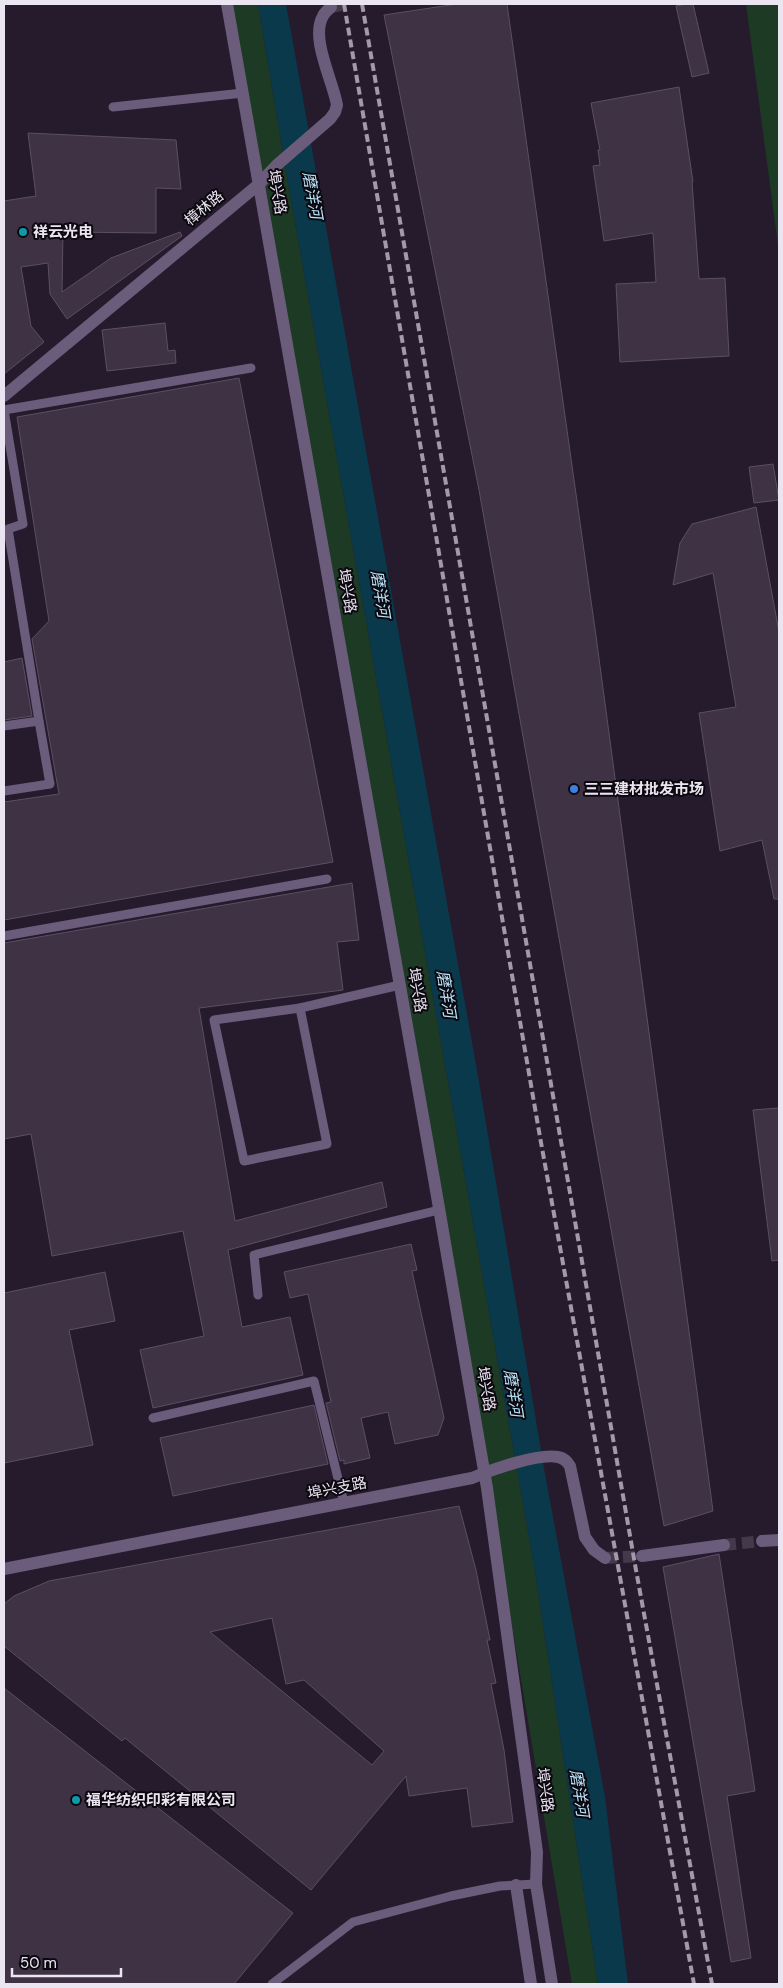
<svg xmlns="http://www.w3.org/2000/svg" width="783" height="1988" font-family="'DM Sans','Noto Sans SC',sans-serif">
<style>
.green{fill:#1c3a24}
.water{fill:#0a394c}
.building{fill:#3e3244;stroke:#5c4f63;fill-rule:evenodd}
.lines{fill:none;stroke-linecap:round;stroke-linejoin:round}
.tertiary-tunnel{stroke:#43394a;stroke-width:12;stroke-dasharray:12 6;stroke-linecap:butt}
.service{stroke:#6b5c7c;stroke-width:9}
.tertiary{stroke:#6b5c7c;stroke-width:12}
.rail{stroke:#a29aa8;stroke-width:4;stroke-dasharray:8 4;stroke-linecap:butt}
.culture-dot{fill:#0f9aa8;stroke:#0c080f;stroke-width:2}
.shop-dot{fill:#3f7fe0;stroke:#0c080f;stroke-width:2}
.labels{text-anchor:middle;stroke-width:4;stroke-linejoin:round;paint-order:stroke}
.street-label{font-size:15px;fill:#ebe4f1;stroke:#0c080f}
.poi-label{font-size:15px;font-weight:bold;fill:#ebe4f1;stroke:#0c080f;text-anchor:start}
.water-label{font-size:16px;font-style:italic;fill:#b8e3f8;stroke:#0c080f}
</style>
<rect width="100%" height="100%" fill="#251b2d"/>
<g class="green">
<path d="M231,4H258L290,194L534,1565L598,1984H572L433,1154Z"/>
<path d="M746,4H779V253Z"/>
</g>
<path class="water" d="M258,4H286L478,1076L545,1474L605,1797L628,1984H598L534,1565L290,194Z"/>
<g class="building">
<path d="M457,4H507L596,636L713,1511L664,1526L479,490L384,15Z"/>
<path d="M686,4H693L709,73L692,77L676,6Z"/>
<path d="M679,87L693,182H692L699,279L725,278L729,356L620,362L616,284L656,282L653,233L604,241L593,166L600,165L598,150H600L591,103Z"/>
<path d="M28,133L176,140L181,189L156,188V233L63,232L62,292L111,258L180,232L182,236L67,319L50,294L48,263L21,267L31,326L44,342L4,374V201L36,196Z"/>
<path d="M165,323L168,351L175,350L176,363L107,371L102,330Z"/>
<path d="M239,378L333,862L4,920V802L59,794L32,639L49,621L17,417Z"/>
<path d="M773,464L779,500L754,503L749,467Z"/>
<path d="M756,507L779,632V899H774L762,840L720,851L699,713L736,707L713,573L673,585L680,543L692,524Z"/>
<path d="M22,658L32,716L4,720V662Z"/>
<path d="M352,883L359,940L337,942L343,990L199,1008L235,1221L382,1182L387,1207L228,1250L242,1327L290,1317L303,1375L153,1408L140,1350L204,1336L183,1231L52,1256L31,1134L4,1139V943Z"/>
<path d="M779,1108V1260L772,1261L753,1110Z"/>
<path d="M411,1244L417,1270L412,1271L444,1418L438,1435L395,1444L388,1412L361,1418L370,1458L344,1464V1460L340,1461L326,1403L331,1402L308,1294L290,1298L284,1272Z"/>
<path d="M105,1272L115,1321L69,1330L93,1445L4,1463V1293Z"/>
<path d="M314,1405L328,1464L173,1496L160,1438Z"/>
<path d="M459,1506L476,1570L490,1640H487L496,1683L491,1684L504,1750L513,1822L472,1827L467,1788L409,1796L406,1776L311,1890L125,1738L122,1741L4,1646V1604L14,1596L49,1581ZM272,1618L286,1684L304,1680L384,1751L372,1765L210,1632Z"/>
<path d="M719,1554L755,1791L727,1796L751,1958L731,1962L663,1567Z"/>
<path d="M4,1688L293,1913L234,1984H4Z"/>
</g>
<g class="lines">
<g class="tertiary-tunnel">
<path d="M331,7L346,4"/>
<path d="M724,1545L762,1541"/>
<path d="M605,1558L642,1556"/>
</g>
<g class="service">
<path d="M113,107L243,93"/>
<path d="M4,726L39,721L8,529L23,524L4,410L251,368"/>
<path d="M4,791L50,784L39,721"/>
<path d="M4,936L327,879"/>
<path d="M300,1008L327,1144L244,1161L214,1020Z"/>
<path d="M300,1008L400,985"/>
<path d="M258,1295L254,1255L439,1210"/>
<path d="M153,1418L314,1381L344,1503"/>
<path d="M272,1984L353,1922L451,1896L500,1886L536,1884"/>
</g>
<g class="tertiary">
<path d="M227,4L434,1179L487,1488L537,1852L536,1884L552,1984"/>
<path d="M4,396L259,184L278,164L330,119L335,112L337,105C333,81 310,38 323,16C324,13 328,10 331,7"/>
<path d="M762,1541L779,1540"/>
<path d="M642,1556L724,1545"/>
<path d="M4,1569L472,1478C491,1470 538,1453 558,1457C564,1458 567,1461 570,1466L585,1537L594,1550L605,1558"/>
<path d="M516,1885L531,1984"/>
</g>
<g class="rail">
<path d="M344,4L540,1137L694,1984"/>
<path d="M362,4L636,1570L712,1984"/>
</g>
</g>
<g class="culture-dot">
<circle cx="23" cy="232" r="5"/>
<circle cx="76" cy="1800" r="5"/>
</g>
<circle class="shop-dot" cx="574" cy="789" r="5"/>
<g class="labels">
<g class="street-label">
<text transform="translate(277 192) rotate(80)" y="5">埠兴路</text>
<text transform="translate(204 208) rotate(-40)" y="5">樟林路</text>
<text transform="translate(347 591) rotate(80)" y="5">埠兴路</text>
<text transform="translate(417 990) rotate(80)" y="5">埠兴路</text>
<text transform="translate(486 1389) rotate(80)" y="5">埠兴路</text>
<text transform="translate(337 1488) rotate(-11)" y="5">埠兴支路</text>
<text transform="translate(545 1790) rotate(82)" y="5">埠兴路</text>
</g>
<g class="poi-label">
<text x="33" y="237">祥云光电</text>
<text x="584" y="794">三三建材批发市场</text>
<text x="86" y="1805">福华纺织印彩有限公司</text>
</g>
<g class="water-label">
<text transform="translate(313 195) rotate(80)" y="6">磨洋河</text>
<text transform="translate(381 594) rotate(81)" y="6">磨洋河</text>
<text transform="translate(447 994) rotate(81)" y="6">磨洋河</text>
<text transform="translate(514 1393) rotate(81)" y="6">磨洋河</text>
<text transform="translate(580 1793) rotate(81)" y="6">磨洋河</text>
</g>
</g>
<rect width="783" height="1988" fill="none" stroke="#ebe4f1" stroke-width="10"/>
<path d="M12 1968v8h109v-8" fill="none" stroke="#ebe4f1" stroke-width="2.5"/>
<text x="20" y="1968" font-size="15" fill="#ebe4f1" stroke="#0c080f" stroke-width="4" paint-order="stroke">50 m</text>
</svg>
